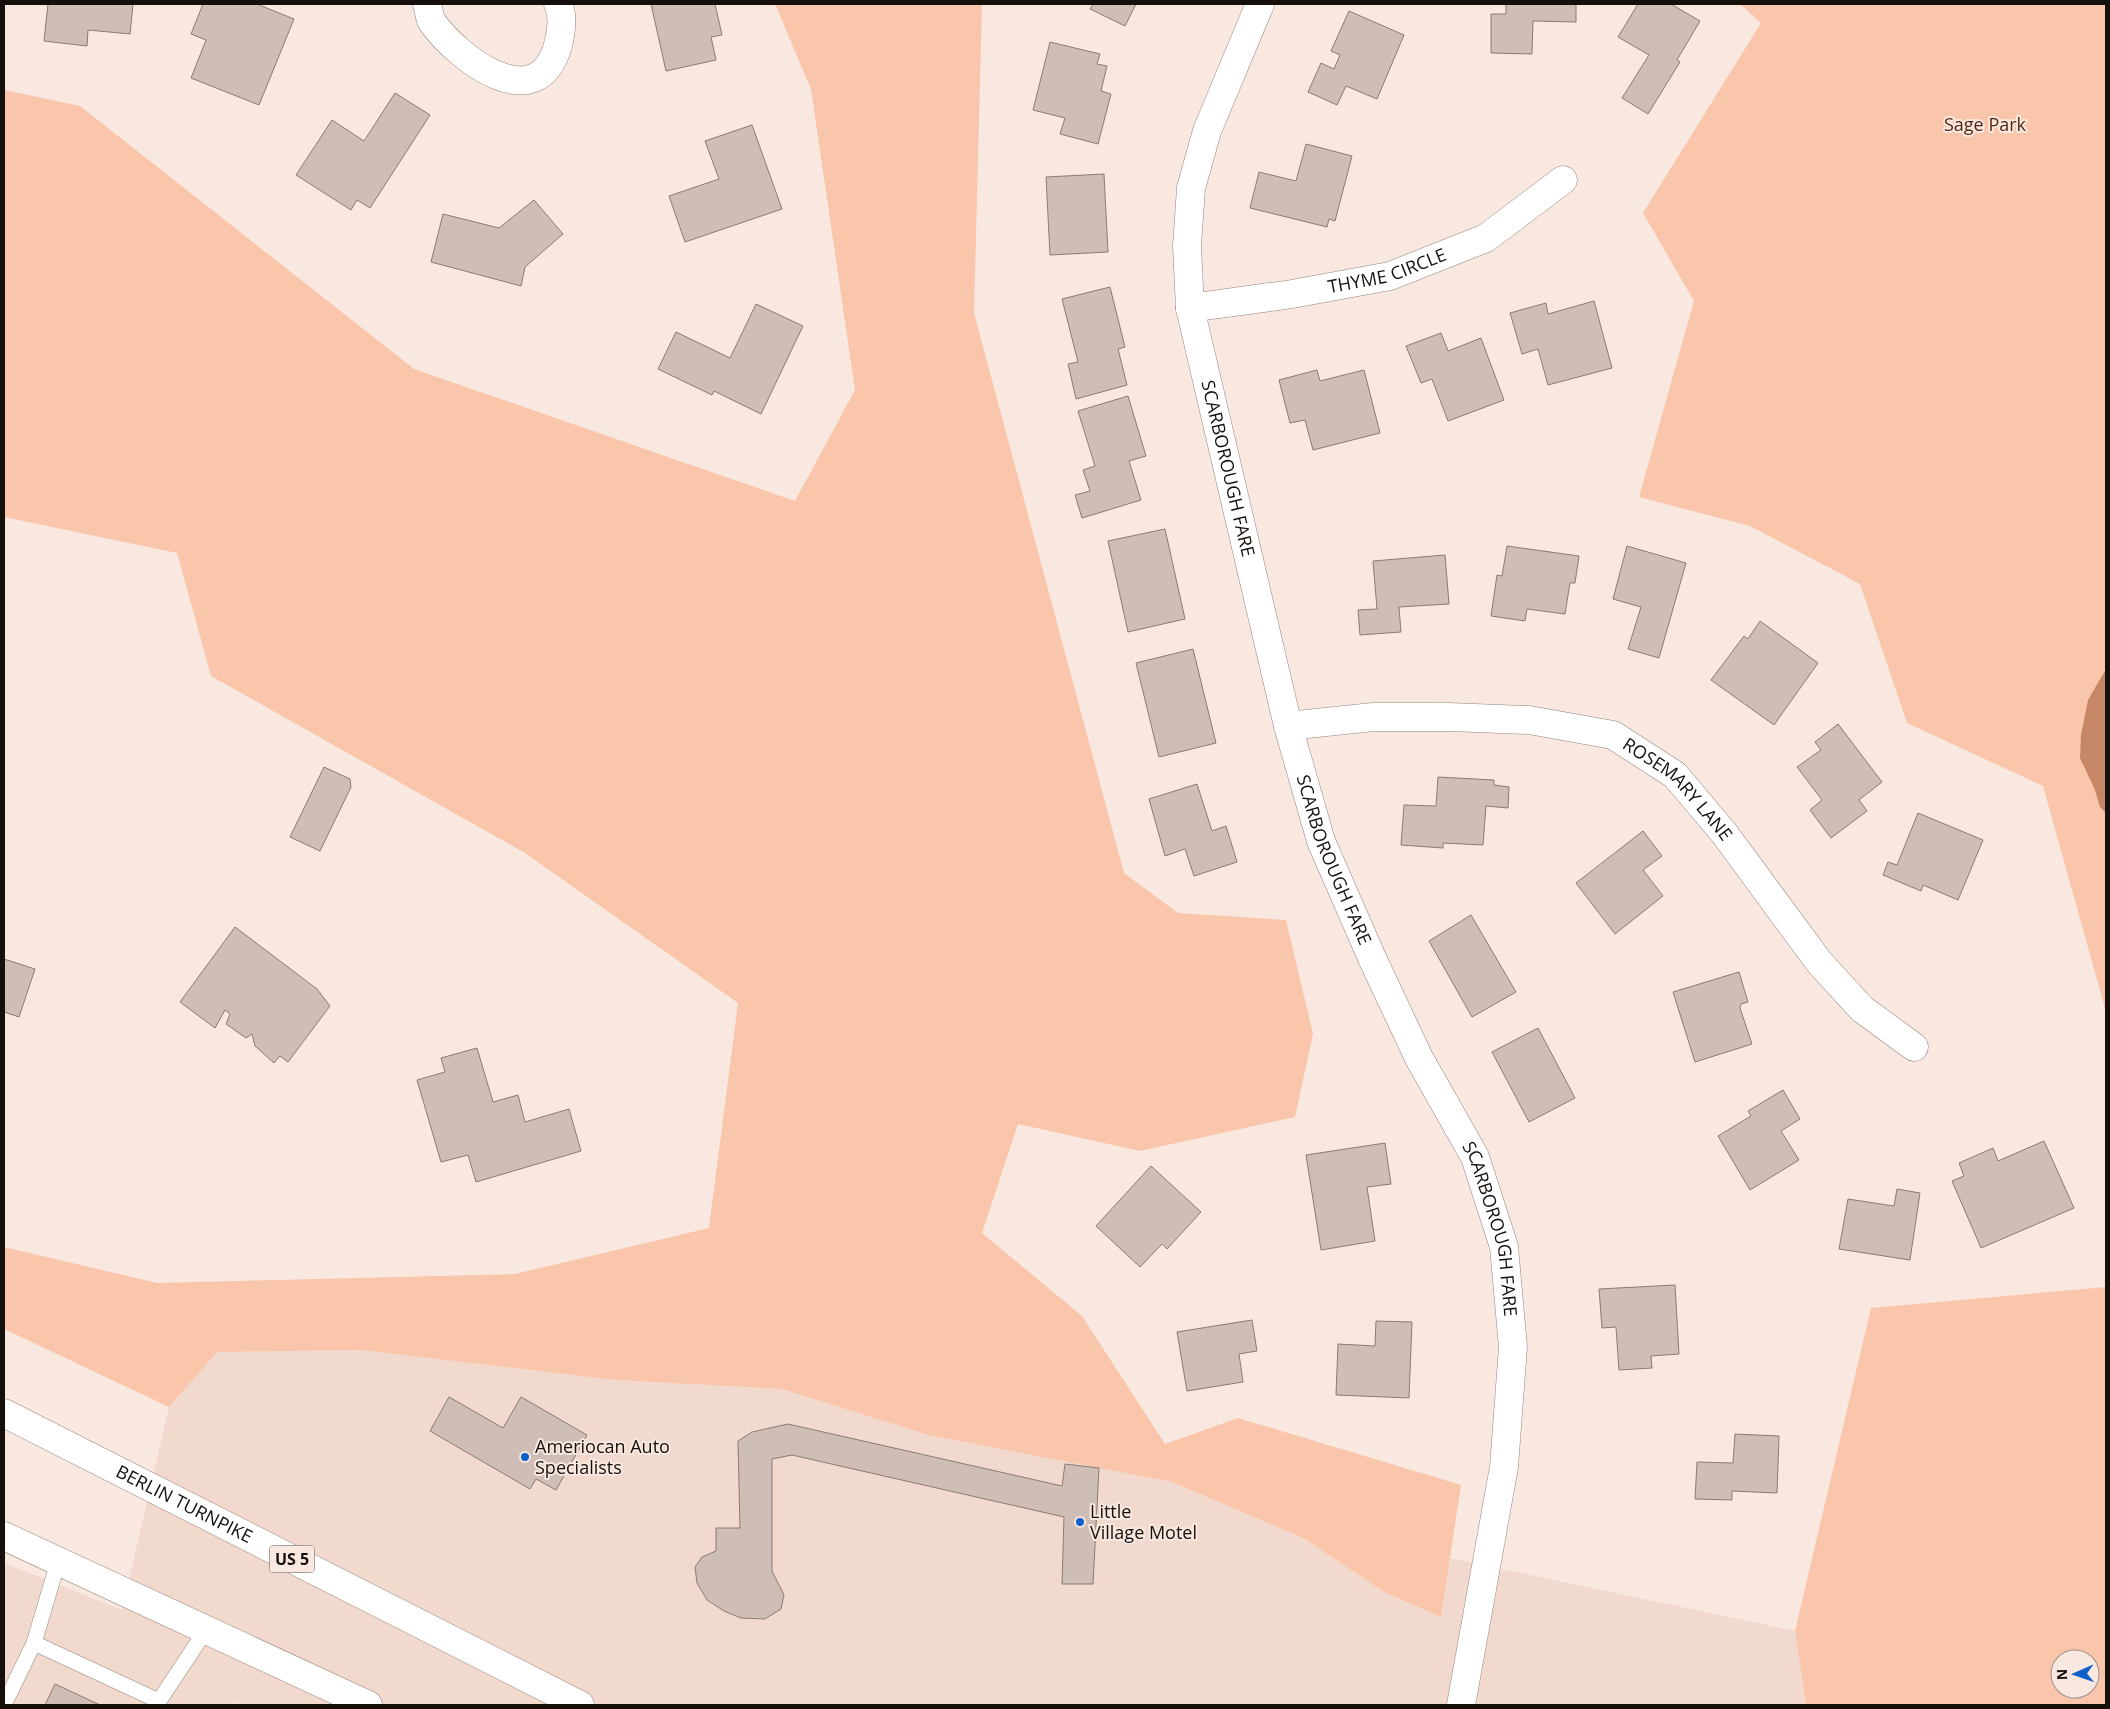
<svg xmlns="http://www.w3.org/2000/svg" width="2110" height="1709" font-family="'Open Sans',sans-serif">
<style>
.built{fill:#f2d9cd}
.green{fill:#f9c5ab;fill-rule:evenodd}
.water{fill:#c58766}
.building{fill:#cebeb5;stroke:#8a7b73}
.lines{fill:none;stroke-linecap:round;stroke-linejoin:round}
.lane-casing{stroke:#93847c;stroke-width:16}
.street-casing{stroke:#93847c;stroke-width:29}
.highway-casing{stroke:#93847c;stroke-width:29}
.lane{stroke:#fff;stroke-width:15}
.street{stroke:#fff;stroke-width:28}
.highway{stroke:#fff;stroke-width:28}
.poi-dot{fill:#1060c9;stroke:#f9e8df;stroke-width:2}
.labels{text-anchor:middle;stroke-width:4;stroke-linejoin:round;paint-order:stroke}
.shield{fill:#f9e8df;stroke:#5a514c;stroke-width:1}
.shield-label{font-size:16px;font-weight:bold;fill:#16100d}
.park-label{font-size:18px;fill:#522810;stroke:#f9e8df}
.street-label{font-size:18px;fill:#16100d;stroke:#f9e8df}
.poi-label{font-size:18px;fill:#16100d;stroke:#f9e8df;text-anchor:start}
</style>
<rect width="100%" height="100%" fill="#f9e8df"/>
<path class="built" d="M360,1350L616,1380L782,1389L928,1435L1172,1482L1303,1538L1384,1592L1441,1617L1450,1558L1795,1631L1806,1705H240L234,1702L233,1705H4V1563L122,1610L169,1407L216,1352Z"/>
<g class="green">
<path d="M775,4H982L974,313L1124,873L1178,913L1286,920L1313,1034L1295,1117L1140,1151L1018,1124L982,1233L1082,1316L1165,1444L1238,1418L1461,1485L1441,1617L1384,1592L1303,1538L1172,1482L928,1435L782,1389L616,1380L360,1350L217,1352L169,1407L4,1329V1247L157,1283L515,1274L709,1228L738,1003L525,853L211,676L177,553L4,517V90L80,106L414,369L795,501L855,390L811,89Z"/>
<path d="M1740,4H2106V1012L2043,786L1907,723L1860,584L1750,526L1639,497L1694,301L1643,213L1761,23Z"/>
<path d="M2106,1287V1705H1806L1795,1631L1871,1308ZM2060,1659H2090V1689H2060Z"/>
</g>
<path class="water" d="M2106,669V813L2100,807L2095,790L2080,758L2081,735L2088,700Z"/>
<g class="building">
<path d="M48,4H133L130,34L88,30L87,46L44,41Z"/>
<path d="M203,4H257L294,19L259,105L191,78L206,40L191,34Z"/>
<path d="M651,4H715L722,35L711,37L716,60L666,71Z"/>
<path d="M1093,4H1136L1125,26L1090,9Z"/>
<path d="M1506,4H1576V22L1533,21L1532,54L1491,53V14H1506Z"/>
<path d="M1638,4H1671L1700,21L1677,60L1680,62L1648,114L1622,98L1649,55L1618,37Z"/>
<path d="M1349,11L1404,35L1377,99L1346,86L1337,105L1308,92L1321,63L1334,69L1340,55L1331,51Z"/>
<path d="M1050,42L1100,54L1097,64L1107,66L1101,91L1111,94L1098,144L1060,134L1065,118L1033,110Z"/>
<path d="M395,93L430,115L370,208L357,200L351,210L296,175L332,120L364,141Z"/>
<path d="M752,125L782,209L685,242L669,196L719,179L705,141Z"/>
<path d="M1306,144L1352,156L1335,221L1329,219L1327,227L1250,208L1259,172L1296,181Z"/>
<path d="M1104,174L1108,252L1050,255L1046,177Z"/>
<path d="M534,200L563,234L525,267L521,286L431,262L443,214L499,228Z"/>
<path d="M1110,287L1125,347L1118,349L1127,385L1076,399L1068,364L1078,362L1062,299Z"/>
<path d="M1594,301L1612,368L1548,385L1538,349L1522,354L1510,313L1546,303L1548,314Z"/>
<path d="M756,304L803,326L761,414L714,391L712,395L658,369L676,332L730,358Z"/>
<path d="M1441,333L1448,351L1481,338L1504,400L1448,421L1432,379L1421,383L1406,346Z"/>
<path d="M1317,370L1320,381L1364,370L1380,433L1313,450L1305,420L1290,423L1279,380Z"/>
<path d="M1128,396L1146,456L1129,461L1141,500L1082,518L1075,495L1090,491L1083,470L1095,466L1078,411Z"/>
<path d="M1165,529L1185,619L1128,632L1108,541Z"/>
<path d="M1507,546L1579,556L1575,583H1570L1565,614L1527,609L1525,621L1491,616L1497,575L1502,576Z"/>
<path d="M1627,546L1686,563L1659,658L1628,649L1641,607L1613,599Z"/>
<path d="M1445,555L1449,604L1399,607L1401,632L1360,635L1358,610L1377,609L1373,561Z"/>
<path d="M1760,621L1818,663L1774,725L1711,680L1744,636L1748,639Z"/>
<path d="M1193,649L1216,743L1159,757L1136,663Z"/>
<path d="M1838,724L1882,782L1859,800L1867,811L1831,838L1810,810L1822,800L1797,767L1821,750L1815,742Z"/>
<path d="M324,767L350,779L351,787L320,851L290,837Z"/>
<path d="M1438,777L1494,780V785L1509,787L1508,808L1486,806L1483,845L1443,843V848L1401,845L1404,805L1436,806Z"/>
<path d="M1197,784L1212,831L1226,826L1237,862L1194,876L1185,849L1165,856L1149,799Z"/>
<path d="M1918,813L1983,840L1958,900L1923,885L1921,891L1883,875L1888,862L1897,865Z"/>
<path d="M1643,831L1662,856L1643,870L1663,896L1615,934L1576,883Z"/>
<path d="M1471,915L1516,992L1472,1017L1429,941Z"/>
<path d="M235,927L317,989L330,1006L288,1062L280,1056L274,1063L255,1046L252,1034L246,1038L226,1024L230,1014L225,1010L215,1028L180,1002Z"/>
<path d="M4,959L35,969L19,1017L4,1012Z"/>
<path d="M1739,972L1748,1002L1741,1004L1740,1008L1752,1044L1695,1062L1673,992Z"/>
<path d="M1538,1028L1575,1098L1529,1122L1492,1052Z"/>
<path d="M477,1048L493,1102L518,1095L525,1122L569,1109L581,1151L476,1182L468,1155L441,1162L417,1080L445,1072L441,1058Z"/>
<path d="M1783,1090L1800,1119L1781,1131L1799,1160L1750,1190L1718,1136L1751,1116L1748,1111Z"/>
<path d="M2044,1141L2074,1208L1981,1248L1952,1181L1964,1176L1959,1163L1993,1148L1998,1161Z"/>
<path d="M1385,1143L1391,1184L1367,1187L1375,1241L1321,1250L1306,1155Z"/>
<path d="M1151,1166L1201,1212L1167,1249L1162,1244L1140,1267L1096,1226Z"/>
<path d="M1897,1189L1920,1193L1910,1260L1839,1249L1848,1199L1894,1206Z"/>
<path d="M1675,1285L1679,1354L1651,1356L1652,1368L1619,1370L1616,1327L1602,1328L1599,1289Z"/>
<path d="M1252,1320L1257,1351L1239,1354L1243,1382L1187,1391L1177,1332Z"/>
<path d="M1376,1321L1412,1322L1409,1398L1336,1395L1338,1344L1375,1346Z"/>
<path d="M449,1397L503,1428L521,1397L587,1435L556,1490L536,1479L530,1489L430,1431Z"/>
<path d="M788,1424L1062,1486L1065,1464L1099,1468L1093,1584H1062L1064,1517L792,1455L772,1459V1571L784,1595L781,1609L765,1619L741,1618L724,1611L707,1600L697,1583L695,1567L702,1557L716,1551V1528H740L738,1441L752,1432Z"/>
<path d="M1735,1434L1779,1436L1777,1493L1732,1491V1500L1695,1499L1697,1462L1733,1463Z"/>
<path d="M55,1684L100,1705H45Z"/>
</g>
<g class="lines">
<g class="lane-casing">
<g id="lane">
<path d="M58,1562L34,1643L159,1701L206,1630"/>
<path d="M4,1705L34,1643"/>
</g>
</g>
<g class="street-casing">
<g id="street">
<path d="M427,4C429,9 429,17 432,22C459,60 538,119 558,45C561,33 564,16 558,4"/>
<path id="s1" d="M1260,4L1207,131L1191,188L1187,246L1190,308L1288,726L1321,841L1372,958L1419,1058L1475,1157L1504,1247L1513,1347L1504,1467L1461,1705"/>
<path id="s2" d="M1190,308L1292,294L1390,276L1486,238L1563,180"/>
<path id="s3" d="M1288,726L1373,717H1449L1529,720L1613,735L1675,775L1724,833L1819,962L1862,1009L1914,1047"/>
</g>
</g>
<g class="highway-casing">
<g id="highway">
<path id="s4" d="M4,1413L580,1705"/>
<path d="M4,1536L368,1705"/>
</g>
</g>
<use href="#lane" class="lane"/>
<use href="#street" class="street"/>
<use href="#highway" class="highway"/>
</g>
<g class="poi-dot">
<circle cx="525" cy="1457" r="5"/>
<circle cx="1080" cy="1522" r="5"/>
</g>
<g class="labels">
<rect class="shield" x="269.5" y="1545.5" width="45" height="27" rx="4"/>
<g class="shield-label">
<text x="292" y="1565">US 5</text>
</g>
<g class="park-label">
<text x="1985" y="131">Sage Park</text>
</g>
<g class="street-label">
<text dy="6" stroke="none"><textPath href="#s2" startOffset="201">THYME CIRCLE</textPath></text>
<text dy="6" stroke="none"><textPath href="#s1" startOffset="482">SCARBOROUGH FARE</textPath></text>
<text dy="6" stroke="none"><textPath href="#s3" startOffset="412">ROSEMARY LANE</textPath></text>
<text dy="6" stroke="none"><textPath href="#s1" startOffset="888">SCARBOROUGH FARE</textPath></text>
<text dy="6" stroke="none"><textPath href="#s1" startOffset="1292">SCARBOROUGH FARE</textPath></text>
<text dy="6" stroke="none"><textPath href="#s4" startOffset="202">BERLIN TURNPIKE</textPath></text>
</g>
<g class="poi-label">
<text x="535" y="1453">Ameriocan Auto<tspan x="535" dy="21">Specialists</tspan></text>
<text x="1090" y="1518">Little<tspan x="1090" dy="21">Village Motel</tspan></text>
</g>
</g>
<rect width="2110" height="1709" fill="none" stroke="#16100d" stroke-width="10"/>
<g transform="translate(2075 1674) rotate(268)"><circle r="24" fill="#f9e8df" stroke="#9e928b"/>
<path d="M0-4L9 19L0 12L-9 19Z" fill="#1060c9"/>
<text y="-8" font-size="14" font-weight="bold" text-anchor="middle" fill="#16100d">N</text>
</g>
</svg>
